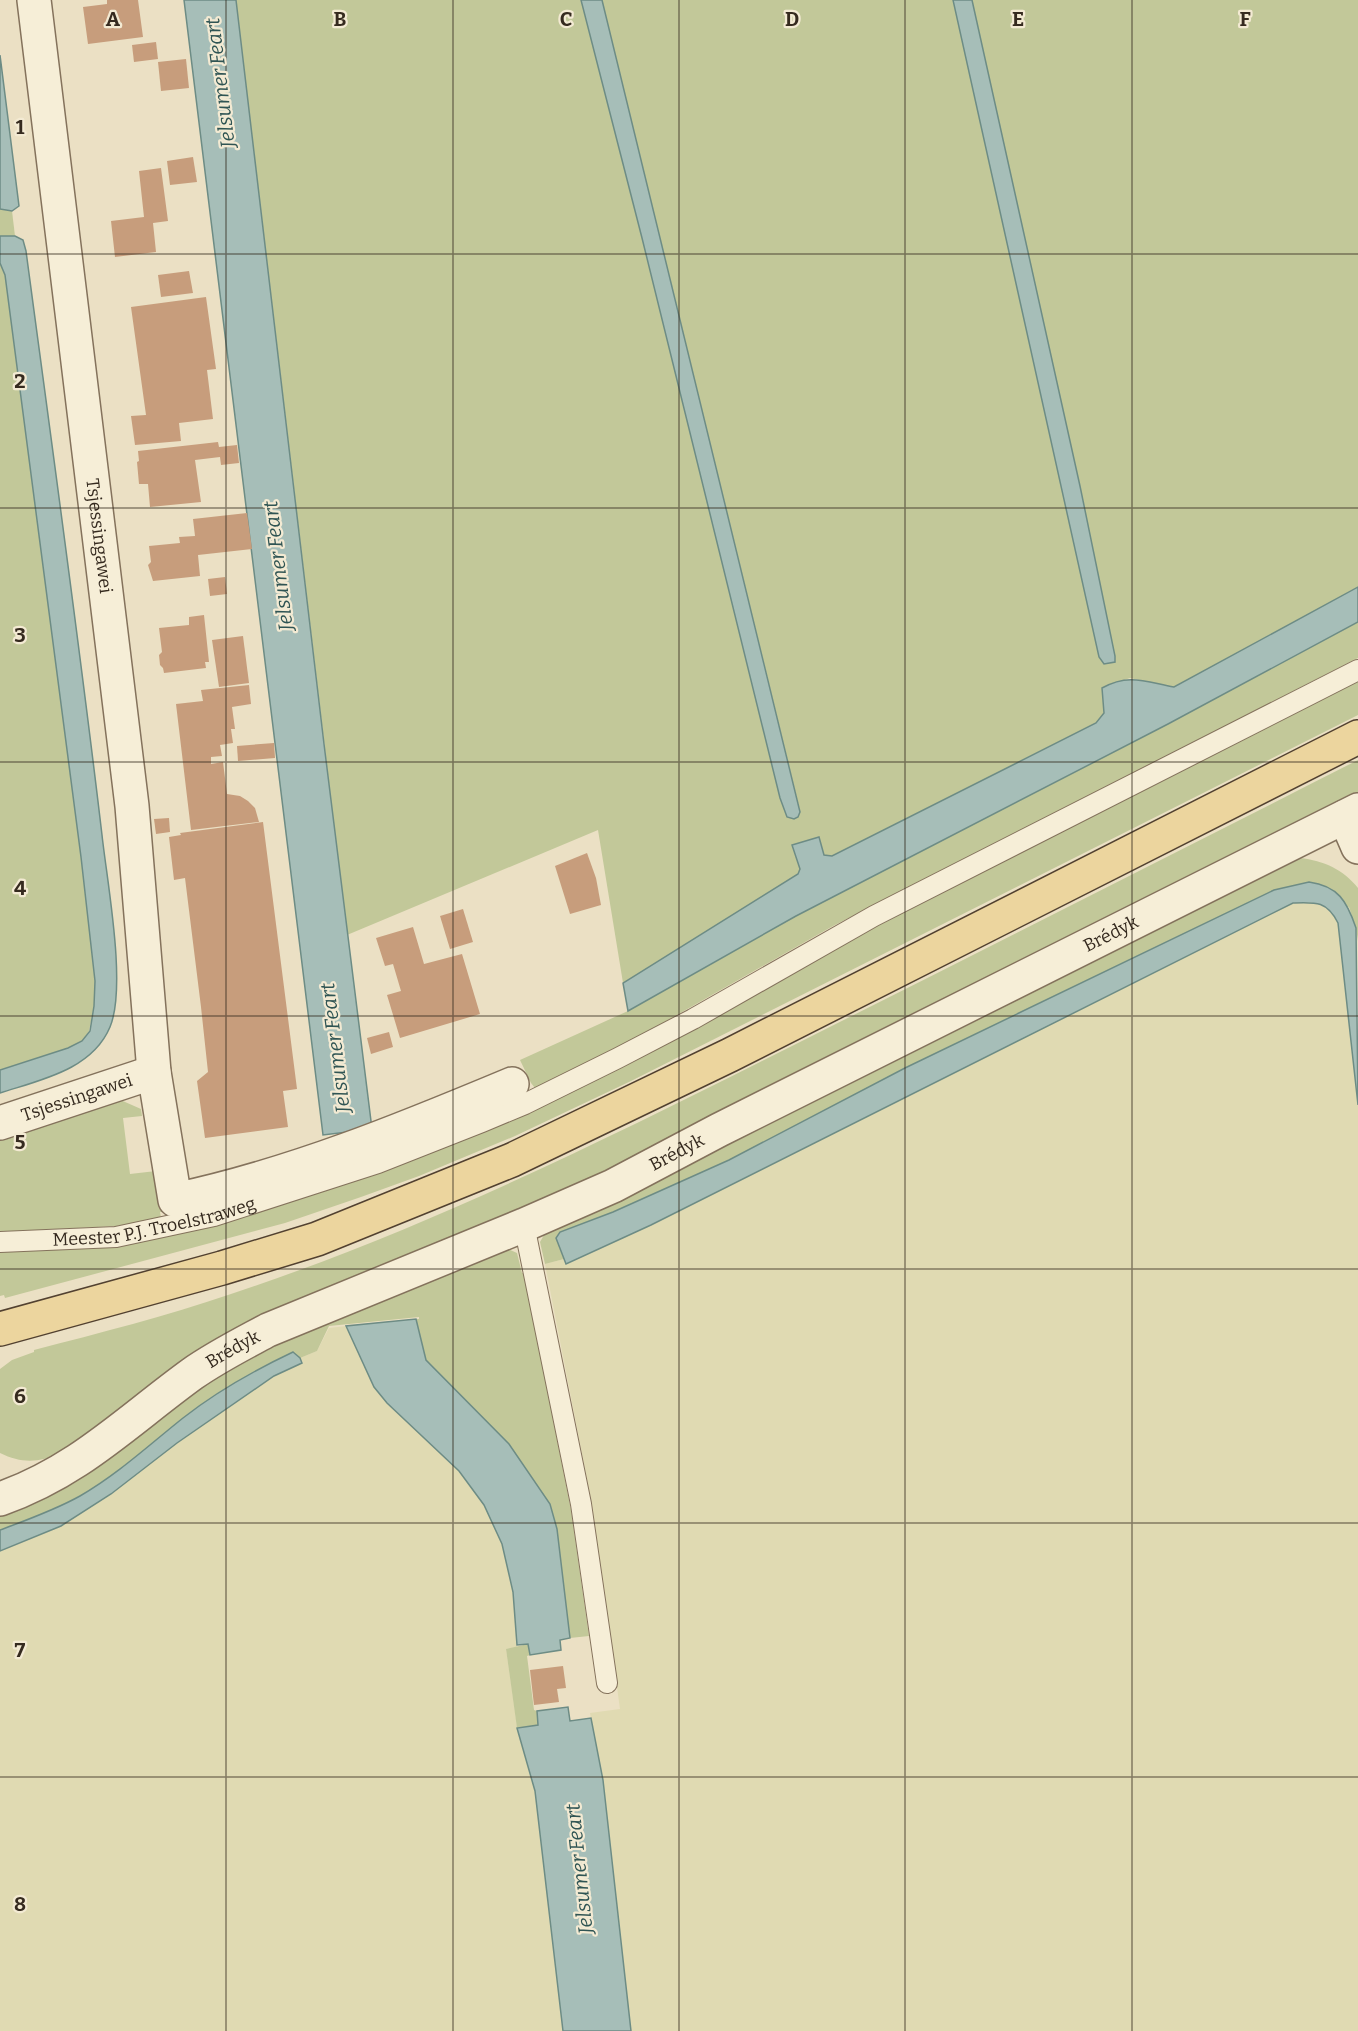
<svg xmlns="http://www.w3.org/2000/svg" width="1358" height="2031" font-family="Bitter,serif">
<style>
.farmland{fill:#e0dab2}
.green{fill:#c2c899}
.water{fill:#a6beb8;stroke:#6d8c85;stroke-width:1.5}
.building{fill:#c79d7c}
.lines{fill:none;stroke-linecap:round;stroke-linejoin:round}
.lane-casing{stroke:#84725c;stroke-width:22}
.street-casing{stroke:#84725c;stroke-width:36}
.primary-casing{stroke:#524130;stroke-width:36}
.lane{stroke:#f6eed7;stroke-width:20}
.street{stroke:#f6eed7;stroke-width:33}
.primary{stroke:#ecd59e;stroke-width:33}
.grid{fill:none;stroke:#352a1f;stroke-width:1.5;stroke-opacity:0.55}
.labels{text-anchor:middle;stroke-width:4.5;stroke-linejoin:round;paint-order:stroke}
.street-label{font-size:18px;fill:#352a1f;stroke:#f3ead3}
.water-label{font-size:20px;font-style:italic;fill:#2f5453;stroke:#f3ead3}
.grid-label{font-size:20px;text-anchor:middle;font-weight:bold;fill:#352a1f;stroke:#f3ead3;stroke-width:4.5;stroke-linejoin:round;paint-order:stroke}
</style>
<rect width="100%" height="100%" fill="#ebe0c4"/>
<g class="farmland">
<path d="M1317,902L1334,914L1338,923L1358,1105V2031H631L603,1780L590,1713L620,1709L592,1505L545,1264L564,1259L566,1263L651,1225L1277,909L1293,903Z"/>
<path d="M346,1326L374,1387L387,1403L459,1471L484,1505L502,1544L513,1592L517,1645V1647L506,1649L517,1726L535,1791L563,2031H0V1551L61,1526L111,1494L177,1443L274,1376L302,1363L300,1358L317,1351L329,1328Z"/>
</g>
<g class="green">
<path d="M236,0H581L642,238L780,798L787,816L800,811L602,0H953L1099,657L1104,664L1114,662L1080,486L972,0H1358V587L1174,688L1130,678L1102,688L1104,713L1096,723L832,856L824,855L801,843L792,845L800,869L798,874L623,983L598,830L347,935Z"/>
<path d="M0,209L12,211L15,236H0Z"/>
<path d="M0,263L5,275L81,857L95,980L94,1006L89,1031L82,1041L68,1048L0,1070Z"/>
<path d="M1358,622V658L833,926L640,1036L535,1088L531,1083L520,1060L628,1011L796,916L1168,724Z"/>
<path d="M1358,680V715L631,1081L515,1136L419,1176L361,1197L285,1223L5,1298L4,1295L0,1296V1252L118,1245L159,1238L262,1211L368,1177L503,1124L635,1061L814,959L924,901Z"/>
<path d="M1358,760V795L61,1454C39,1462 22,1464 0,1453V1369L12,1360L34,1352V1350C100,1333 166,1316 231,1294C427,1229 613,1136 798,1043C985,949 1171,855 1358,760Z"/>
<path d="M1300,858C1324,861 1343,869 1358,888V941L1356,928L1349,907L1274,890L905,1068L729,1160L613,1212L560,1232L559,1247L564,1259L545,1264L540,1242L548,1228L1287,860Z"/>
<path d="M116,1098L141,1109L142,1116L123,1118L130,1174L156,1171L163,1212H160L161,1218L117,1226L0,1232V1135Z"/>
<path d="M508,1249L517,1253L522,1273H524L571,1510L589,1636L570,1638L557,1530L550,1504L509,1444L426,1360L416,1319H419V1317L329,1326L317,1351L300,1358L293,1352C255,1370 216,1392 183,1418C149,1445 118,1474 80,1496C55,1510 27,1520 0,1530V1512L198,1385L291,1336Z"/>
<path d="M528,1644L530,1655L527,1656L534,1710L537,1711L539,1725L517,1728L506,1649Z"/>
</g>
<g class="water">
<path d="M184,0H236L324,744L372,1129L323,1135Z"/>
<path d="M581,0H602L800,812L798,817L794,819L787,817L780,798L642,238Z"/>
<path d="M953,0H972L1080,486L1115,656V662L1104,664L1099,657Z"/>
<path d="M0,55L19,206L12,211L0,209Z"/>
<path d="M0,236H15L23,240L26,251C52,446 79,640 102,835C107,882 127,986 110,1027C92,1070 40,1080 0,1093V1070L68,1048L82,1041L90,1031L94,1006L95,981L81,857L5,275L0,263Z"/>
<path d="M1358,587V622L1168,724L796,916L628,1011L623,983L798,874L800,869L792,845L819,837L824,855L832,856L1096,723L1104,713L1102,688C1129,673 1146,682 1174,687Z"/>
<path d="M1309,882C1338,886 1347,901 1356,928L1358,1105L1338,923C1327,901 1316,902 1293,903L651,1225L566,1264L556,1238L560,1232L613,1212L729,1160L905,1068L1274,890Z"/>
<path d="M416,1319L426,1360L509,1444L550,1504L557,1529L570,1638L560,1640L561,1650L530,1655L528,1644L517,1645L513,1592L502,1544L484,1505L459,1471L387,1403L374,1387L346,1326Z"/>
<path d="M293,1352L300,1358L302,1363L274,1376L177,1443L111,1494L61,1526L0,1551V1530C27,1520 55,1510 80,1496C118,1474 149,1445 183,1418C216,1392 255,1370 293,1352Z"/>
<path d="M568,1707L570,1721L591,1718L603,1780L631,2031H563L535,1791L517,1728L538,1725L537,1711Z"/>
</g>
<g class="building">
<path d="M107,0H138L143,37L88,44L83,7L107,4Z"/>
<path d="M156,42L158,59L134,62L132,45Z"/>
<path d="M186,59L189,88L161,91L158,62Z"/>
<path d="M193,157L197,182L170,185L167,161Z"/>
<path d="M161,168L168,221L153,223L156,252L115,257L111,221L144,217L139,171Z"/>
<path d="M189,271L193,293L161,297L158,275Z"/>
<path d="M206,297L216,369L207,370L213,419L179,423L181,441L135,445L131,416L146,415L131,307Z"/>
<path d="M218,442L219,447L237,445L239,463L221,465L220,457L195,460L201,502L150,507L148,484H139L137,462L139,461L138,451Z"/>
<path d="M247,513L252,549L198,555L200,576L153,581L148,565L151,562L149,546L180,543L179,537L195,536L193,519Z"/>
<path d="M225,577L227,594L210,596L208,579Z"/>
<path d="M204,615L209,662H205L206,668L164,673L163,668L160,665L159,655L162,652L159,628L189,625V617Z"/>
<path d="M243,636L249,683L219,687L212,640Z"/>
<path d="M249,685L251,704L232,707L235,729H231L233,743L220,745L222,756L211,757V764L223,762L227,794L240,796L248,801L255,808L259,822L191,830L176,704L203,701L201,690Z"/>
<path d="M274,743L275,758L238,761L237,746Z"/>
<path d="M169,818L170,832L156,834L154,819Z"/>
<path d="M263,822L297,1089L283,1091L288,1127L205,1138L197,1081L208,1072L201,1007L185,878L174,880L169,837L181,835L180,833Z"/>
<path d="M587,853L596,878L601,905L570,914L555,866Z"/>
<path d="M463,909L473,942L450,949L440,916Z"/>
<path d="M413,927L424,964L462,954L480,1014L400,1038L387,995L401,991L393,964L385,966L376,938Z"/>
<path d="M389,1032L393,1047L371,1054L367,1038Z"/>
<path d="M563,1666L566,1688L557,1689L559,1702L534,1705L530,1670Z"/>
</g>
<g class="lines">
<g class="lane-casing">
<g id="lane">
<path d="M524,1225L581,1504L607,1683"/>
<path id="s1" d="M0,1242L116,1237L214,1216L378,1163L482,1122L525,1104L618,1058L693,1019L874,916L1358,670"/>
</g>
</g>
<g class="street-casing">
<g id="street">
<path id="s2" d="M34,0L132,806L154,1072L175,1200C292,1175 402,1130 512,1084"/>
<path d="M1345,817L1358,847"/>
<path id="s3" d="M0,1123L154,1072"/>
<path id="s4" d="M0,1499C79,1471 126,1422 192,1374C216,1357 242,1344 268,1330L524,1225L613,1186L719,1130L1358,810"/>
</g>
</g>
<g class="primary-casing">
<path id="primary" d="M0,1329L222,1268L317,1239L512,1160L730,1055L1358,737"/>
</g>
<use href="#lane" class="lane"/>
<use href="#street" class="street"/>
<use href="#primary" class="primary"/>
</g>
<path class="grid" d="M226,0V2031M453,0V2031M679,0V2031M905,0V2031M1132,0V2031M0,254H1358M0,508H1358M0,762H1358M0,1016H1358M0,1269H1358M0,1523H1358M0,1777H1358"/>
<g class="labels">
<g class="street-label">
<text dy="6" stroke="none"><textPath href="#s2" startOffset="540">Tsjessingawei</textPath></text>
<text dy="6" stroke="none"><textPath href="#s4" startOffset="1250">Brédyk</textPath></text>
<text dy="6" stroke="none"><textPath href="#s3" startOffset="81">Tsjessingawei</textPath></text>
<text dy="6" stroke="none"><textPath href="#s4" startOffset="764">Brédyk</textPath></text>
<text dy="6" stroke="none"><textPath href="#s1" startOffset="156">Meester P.J. Troelstraweg</textPath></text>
<text dy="6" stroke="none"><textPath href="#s4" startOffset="278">Brédyk</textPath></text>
</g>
<g class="water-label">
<text transform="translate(220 83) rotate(-97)" y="7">Jelsumer Feart</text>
<text transform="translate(278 566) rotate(-97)" y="7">Jelsumer Feart</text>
<text transform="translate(335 1048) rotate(-97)" y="7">Jelsumer Feart</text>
<text transform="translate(579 1869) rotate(-96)" y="7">Jelsumer Feart</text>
</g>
</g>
<g class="grid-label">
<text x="113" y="26">A</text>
<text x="340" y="26">B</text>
<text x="566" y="26">C</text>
<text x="792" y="26">D</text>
<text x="1018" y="26">E</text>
<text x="1245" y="26">F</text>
<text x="20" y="134">1</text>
<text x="20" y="388">2</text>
<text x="20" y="642">3</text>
<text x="20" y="895">4</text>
<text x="20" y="1149">5</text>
<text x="20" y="1403">6</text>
<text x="20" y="1657">7</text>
<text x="20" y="1911">8</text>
</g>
</svg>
